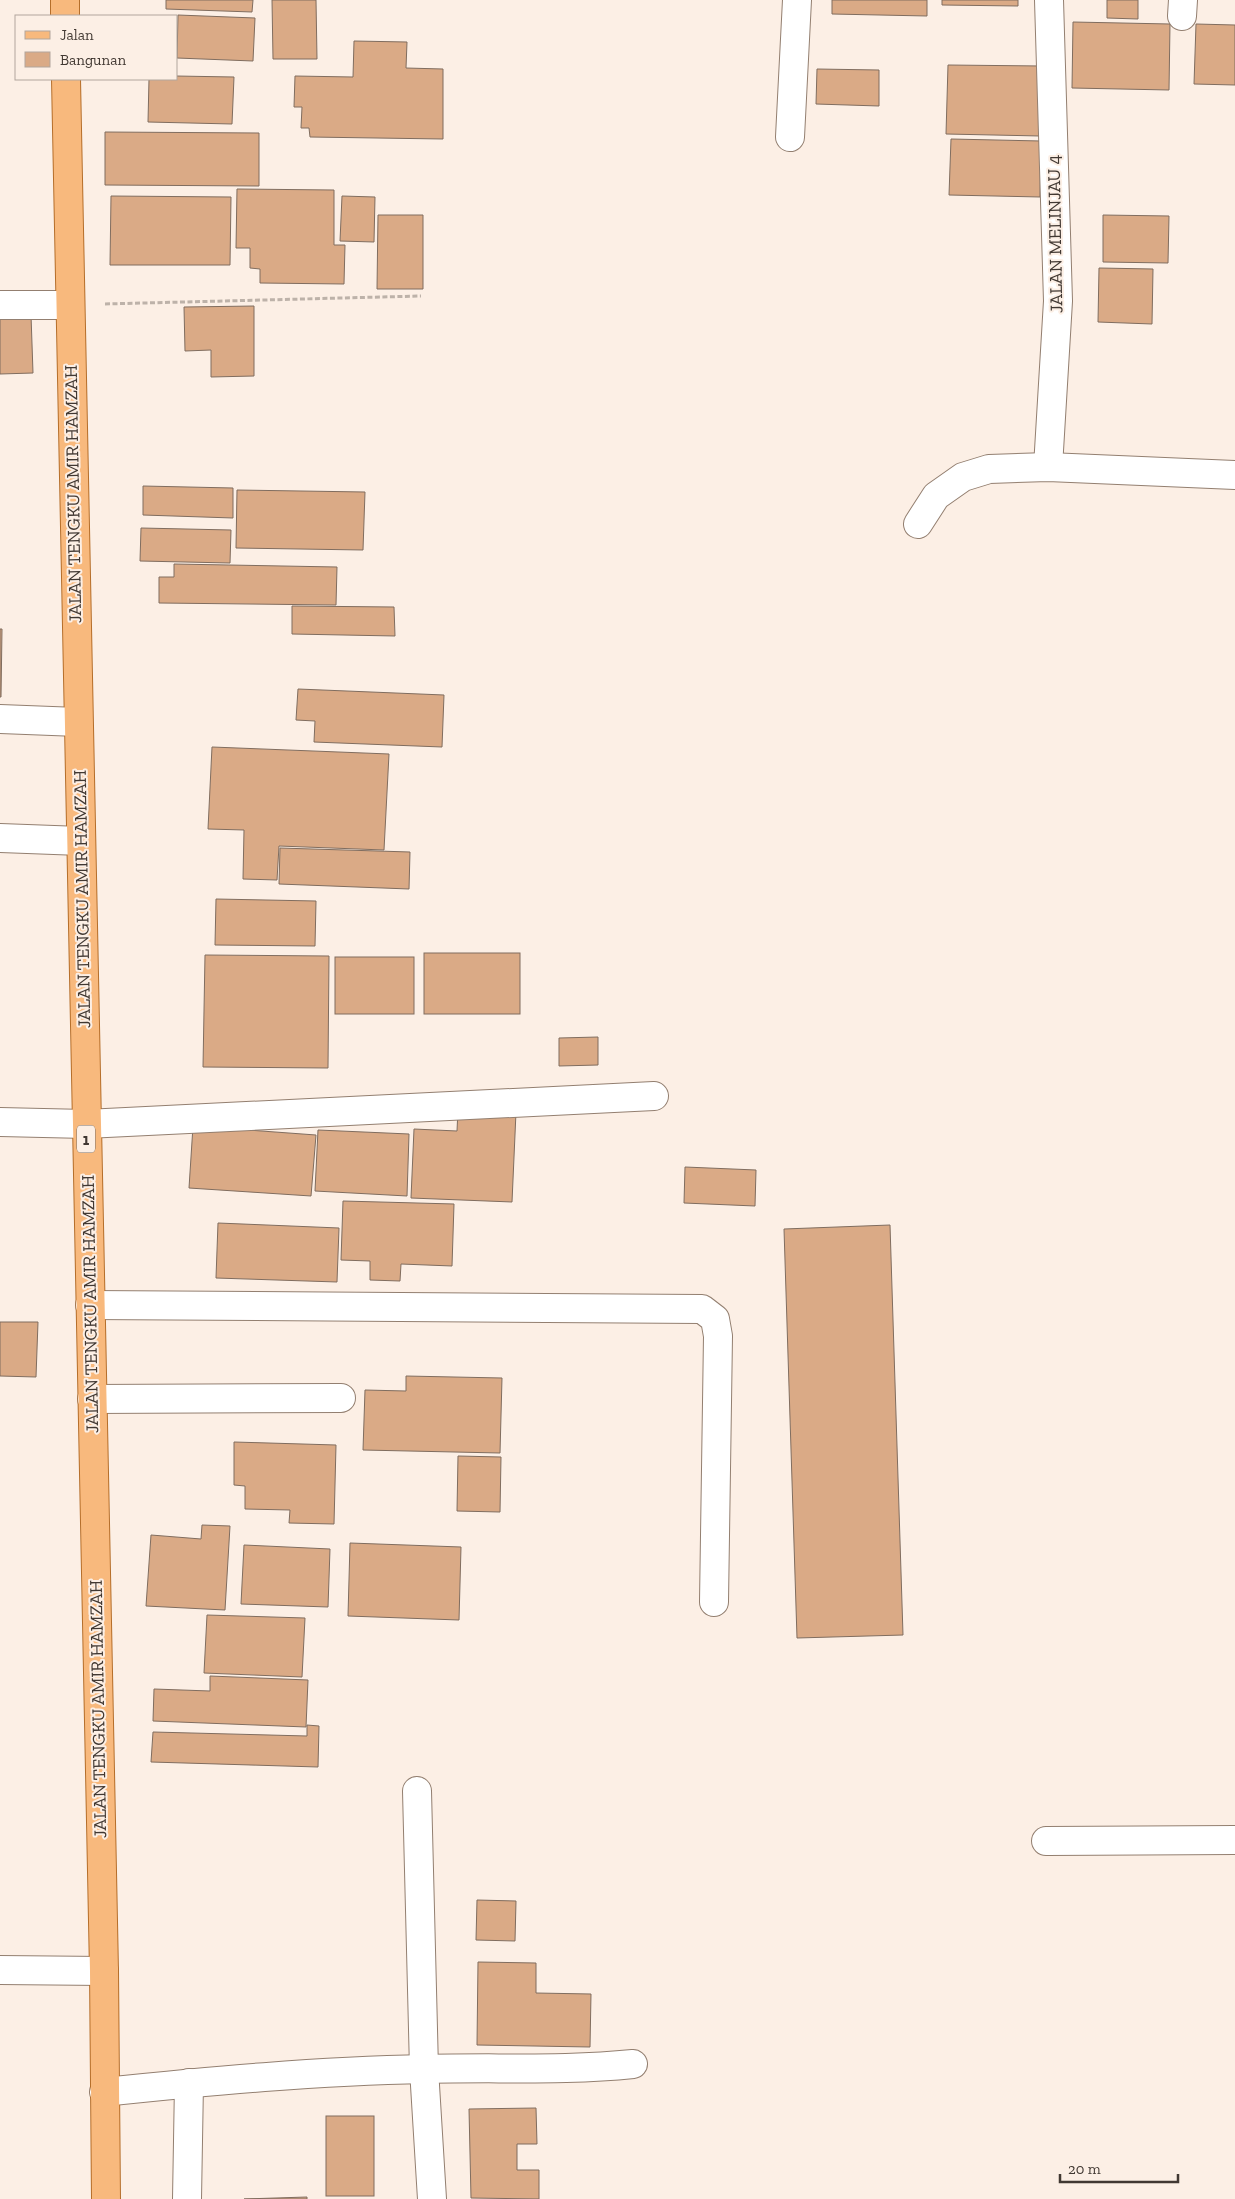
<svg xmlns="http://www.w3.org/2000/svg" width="1235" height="2199" font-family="'Zilla Slab',serif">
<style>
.building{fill:#daaa86;stroke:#806d5f}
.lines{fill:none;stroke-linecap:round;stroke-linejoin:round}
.minor-casing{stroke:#937f70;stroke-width:30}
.major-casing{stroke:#b56e2a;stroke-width:30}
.path{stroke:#bdb2a9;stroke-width:3;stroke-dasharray:5 2.5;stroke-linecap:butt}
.minor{stroke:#fff;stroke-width:28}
.major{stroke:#f8b97d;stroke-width:28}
.labels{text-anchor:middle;stroke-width:4;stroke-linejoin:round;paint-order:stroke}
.shield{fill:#fcefe5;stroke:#796f68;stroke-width:1}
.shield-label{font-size:16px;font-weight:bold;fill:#413832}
.street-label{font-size:18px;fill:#413832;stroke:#fcefe5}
</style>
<rect width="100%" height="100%" fill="#fcefe5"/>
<g class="building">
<path d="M166,0H253L252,12L166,9Z"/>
<path d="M272,0H316L317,59H273Z"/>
<path d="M832,0H927V16L832,14Z"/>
<path d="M942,0H1018V6L942,5Z"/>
<path d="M1107,0H1138V19L1107,18Z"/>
<path d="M178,15L255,18L253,61L177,58Z"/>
<path d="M1073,22L1170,24L1169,90L1072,88Z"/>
<path d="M1196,24L1235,25V85L1194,84Z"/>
<path d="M354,41L407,42L406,68L443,69V139L310,137L309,128H301L302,107H294L295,76L353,77Z"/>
<path d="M948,65L1042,66L1040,136L946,134Z"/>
<path d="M817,69L879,70V106L816,104Z"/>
<path d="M176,76L234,77L232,124L148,122L149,79H176Z"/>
<path d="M105,132L259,133V186L105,185Z"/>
<path d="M951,139L1041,141L1040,197L949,195Z"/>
<path d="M237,189L334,190V245H345L344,284L260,283V269L250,268V248H236Z"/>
<path d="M111,196L231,197L230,265H110Z"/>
<path d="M342,196L375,197L374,242L340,241Z"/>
<path d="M378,215H423V289H377Z"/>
<path d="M1103,215L1169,216L1168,263L1103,262Z"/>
<path d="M1099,268L1153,269L1152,324L1098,322Z"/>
<path d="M254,306V376L211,377V350L185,351L184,307Z"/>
<path d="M0,315H31L33,373L0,374Z"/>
<path d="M143,486L233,488V518L143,515Z"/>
<path d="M237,490L365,492L363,550L236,548Z"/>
<path d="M141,528L231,530L230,563L140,561Z"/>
<path d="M174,564L337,567L336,605L159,603V577H174Z"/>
<path d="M292,606L394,607L395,636L292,634Z"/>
<path d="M0,629H2L1,697H0Z"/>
<path d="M298,689L444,695L442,747L314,742L315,721L296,720Z"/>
<path d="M212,747L389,754L384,850L279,846L277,880L243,879L244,830L208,829Z"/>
<path d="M280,848L410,852L409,889L279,884Z"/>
<path d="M216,899L316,901L315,946L215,945Z"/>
<rect x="424" y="953" width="96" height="61"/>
<path d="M205,955L329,956L328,1068L203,1067Z"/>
<rect x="335" y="957" width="79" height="57"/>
<path d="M598,1037V1065L559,1066V1038Z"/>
<path d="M458,1109L516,1112L512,1202L411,1198L414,1129L457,1131Z"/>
<path d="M193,1126L316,1135L311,1196L189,1188Z"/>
<path d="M318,1130L409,1134L407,1196L315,1191Z"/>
<path d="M685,1167L756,1170L755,1206L684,1203Z"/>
<path d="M343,1201L454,1204L452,1266L401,1264L400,1281L370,1280V1261L341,1260Z"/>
<path d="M218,1223L339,1228L337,1282L216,1278Z"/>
<path d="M890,1225L903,1635L797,1638L784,1229Z"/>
<path d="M0,1322H38L36,1377L0,1376Z"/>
<path d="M406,1376L502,1378L500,1453L363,1450L365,1390L406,1391Z"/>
<path d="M234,1442L336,1445L334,1524L289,1523L290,1510L245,1509V1486L234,1485Z"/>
<path d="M458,1456L501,1457L500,1512L457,1511Z"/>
<path d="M202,1525L230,1526L225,1610L146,1606L151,1535L201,1539Z"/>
<path d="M350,1543L461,1547L459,1620L348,1616Z"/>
<path d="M244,1545L330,1549L328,1607L241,1604Z"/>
<path d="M207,1615L305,1618L302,1677L204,1673Z"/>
<path d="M210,1676L308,1680L306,1727L153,1721L154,1689L210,1691Z"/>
<path d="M307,1725L319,1726L318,1767L151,1762L153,1732L307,1736Z"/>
<path d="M477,1900L516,1901L515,1941L476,1940Z"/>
<path d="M478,1962L536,1963V1993L591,1994L590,2047L477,2045Z"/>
<path d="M536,2108L537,2144H517V2170H539V2199L471,2198L469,2109Z"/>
<rect x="326" y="2116" width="48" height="80"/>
<path d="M307,2197V2199H244Z"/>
</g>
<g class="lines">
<g class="minor-casing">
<g id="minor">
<path d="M1182,16L1183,0"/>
<path d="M790,137L797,0"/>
<path d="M0,305H69"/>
<path d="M1048,467L1058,301L1049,0"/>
<path d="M918,524L936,496L963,477L989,469L1048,467L1235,475"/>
<path d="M0,719L78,722"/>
<path d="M0,838L81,841"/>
<path d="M0,1122L86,1124L654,1096"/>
<path d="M90,1305L702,1309L715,1319L718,1336L714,1602"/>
<path d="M92,1399L341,1398"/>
<path d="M417,1791L424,2069L432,2199"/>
<path d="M1046,1841L1235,1840"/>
<path d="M0,1970L104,1971"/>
<path d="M104,2092C210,2081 318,2071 425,2069C495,2067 564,2071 633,2064"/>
<path d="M187,2199L189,2083"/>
</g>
</g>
<g class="major-casing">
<g id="major">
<path d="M65,0V16"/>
<path d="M66,79L104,1971L106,2199"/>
</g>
</g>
<path class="path" d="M105,304L421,296"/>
<use href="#minor" class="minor"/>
<use href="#major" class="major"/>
</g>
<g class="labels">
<rect class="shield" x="77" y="1125.5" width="18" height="27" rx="4"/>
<g class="shield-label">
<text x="86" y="1145">1</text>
</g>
<g class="street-label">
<text transform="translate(1055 234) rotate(-91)" y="6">JALAN MELINJAU 4</text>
<text transform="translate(73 494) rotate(-91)" y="6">JALAN TENGKU AMIR HAMZAH</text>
<text transform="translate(82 899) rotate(-91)" y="6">JALAN TENGKU AMIR HAMZAH</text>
<text transform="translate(90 1304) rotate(-91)" y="6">JALAN TENGKU AMIR HAMZAH</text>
<text transform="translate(98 1709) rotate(-91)" y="6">JALAN TENGKU AMIR HAMZAH</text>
</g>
</g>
<rect x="15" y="15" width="162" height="65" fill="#fcefe5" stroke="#b1a69d"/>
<rect x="25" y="31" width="25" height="8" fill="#f8b97d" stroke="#b1a69d"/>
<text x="60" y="40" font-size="15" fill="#413832">Jalan</text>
<rect x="25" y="52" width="25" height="15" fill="#daaa86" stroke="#b1a69d"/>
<text x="60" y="65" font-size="15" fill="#413832">Bangunan</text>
<path d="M1060 2174v8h118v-8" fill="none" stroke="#413832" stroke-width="2.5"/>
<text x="1068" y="2174" font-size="15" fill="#413832" stroke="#fcefe5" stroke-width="4" paint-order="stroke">20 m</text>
</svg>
